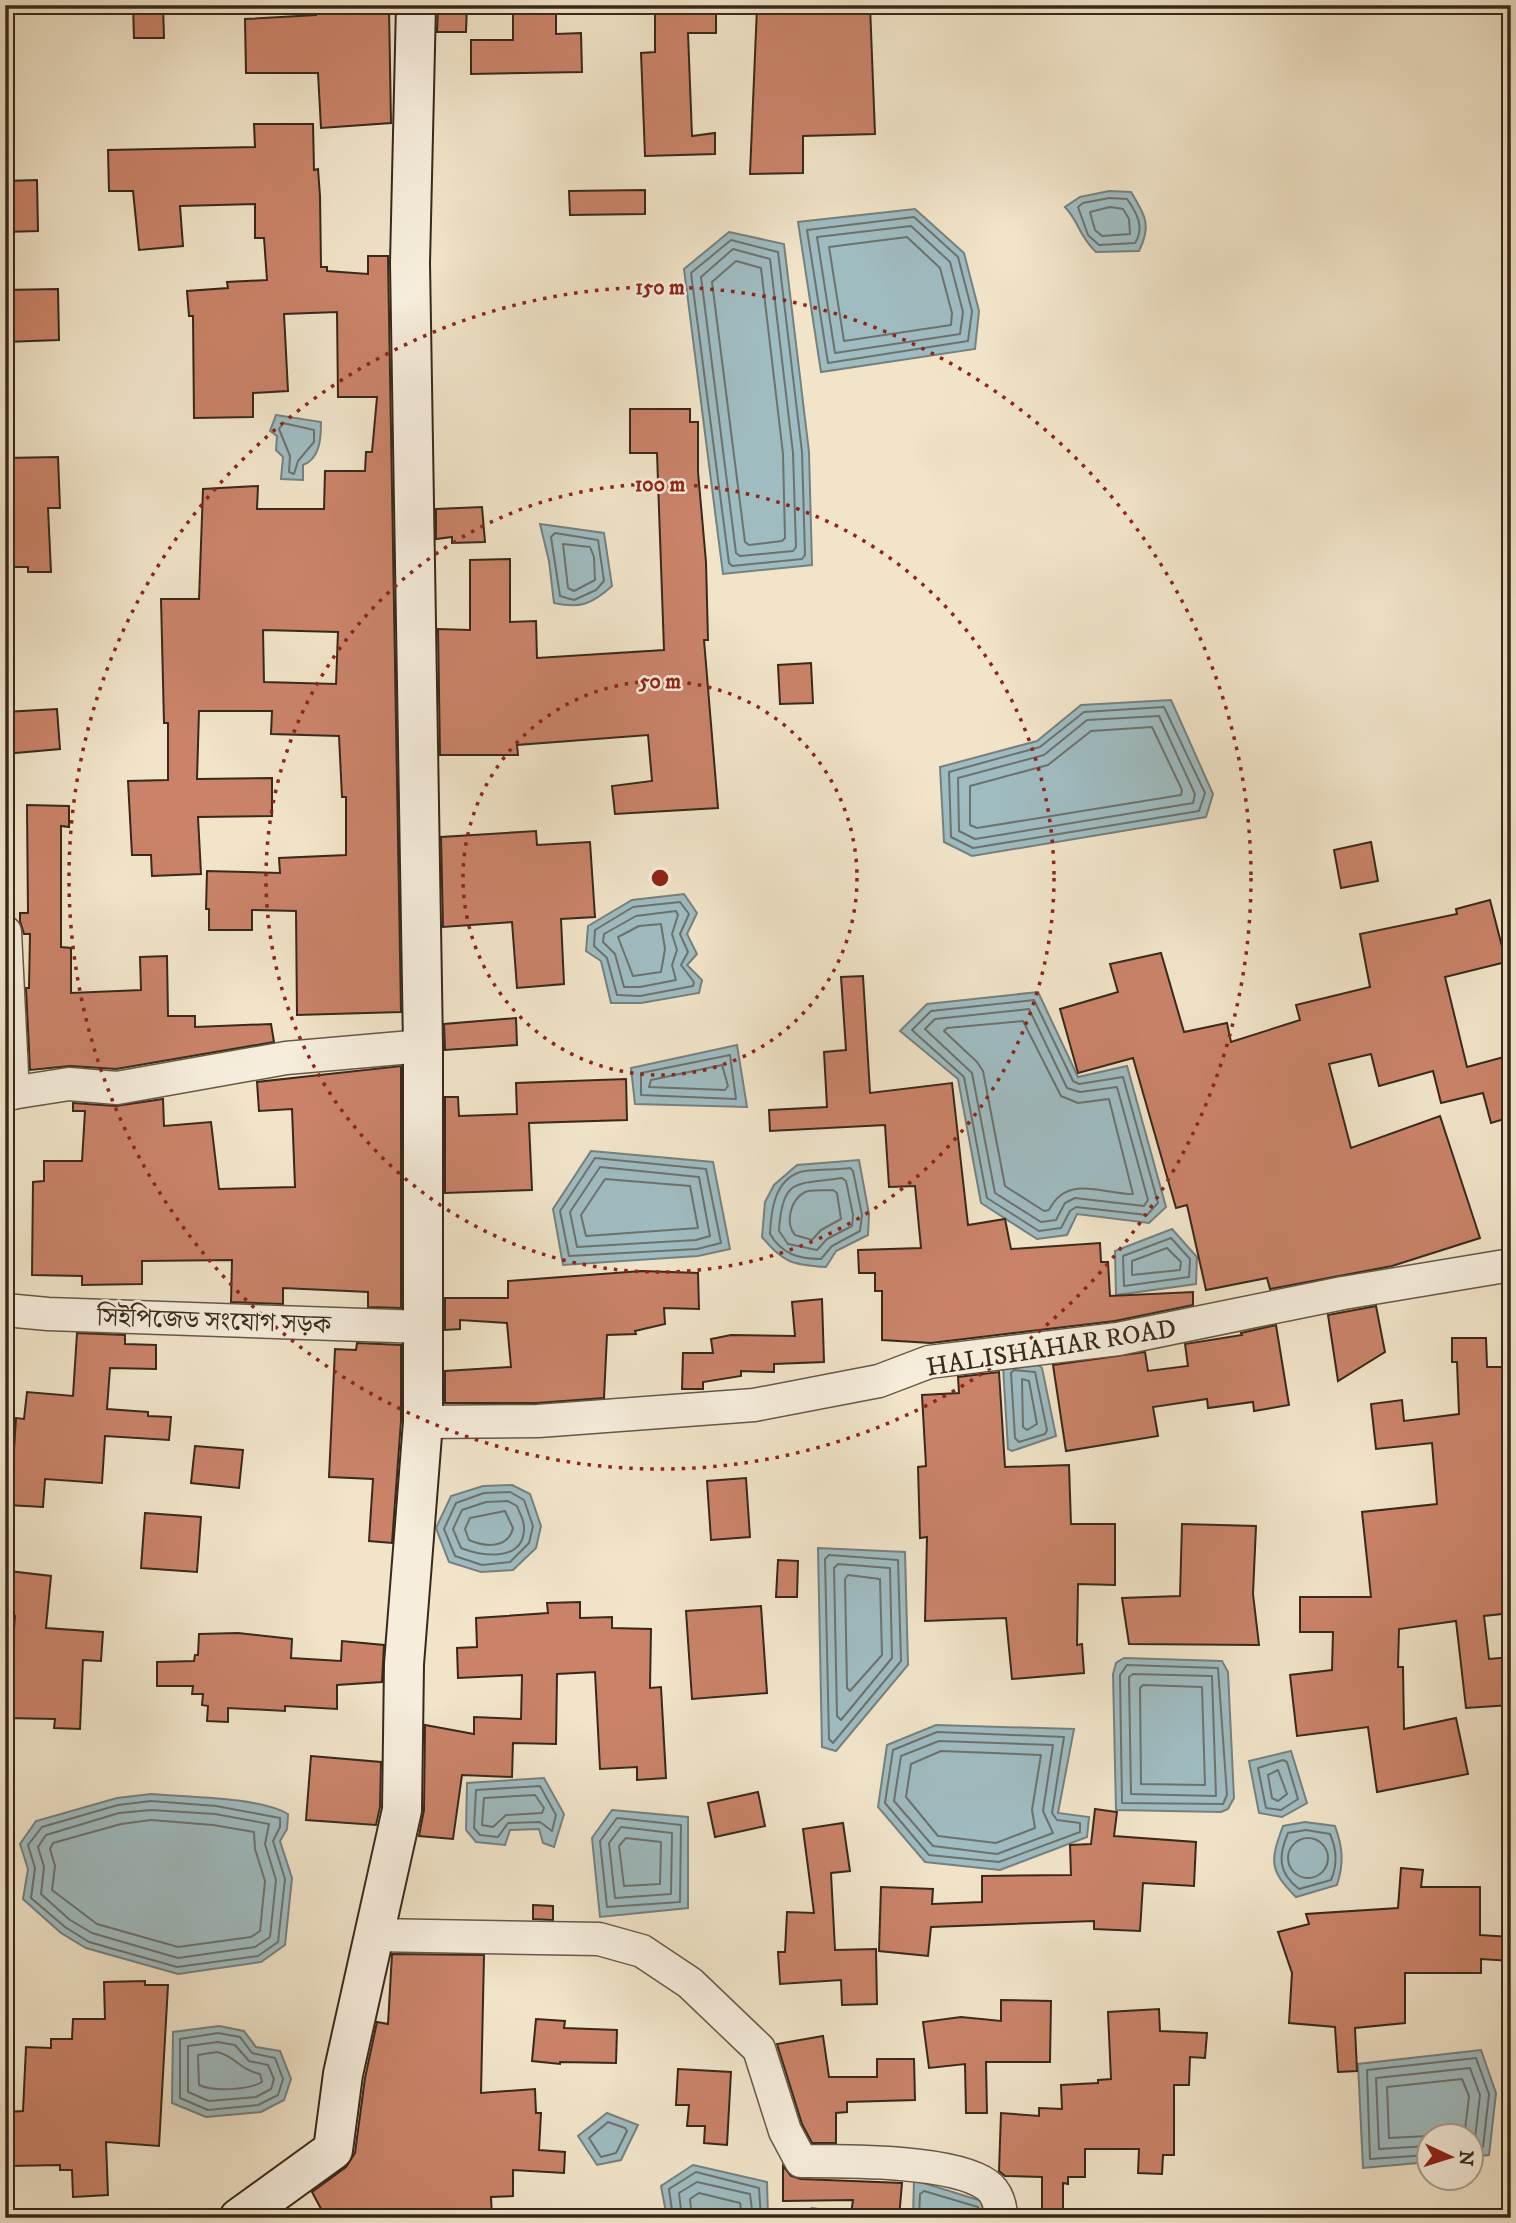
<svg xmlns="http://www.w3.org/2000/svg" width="1516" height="2223" font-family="'IM FELL DW Pica','Noto Serif Bengali',serif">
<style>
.water{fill:#9fbcc1;stroke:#76817f;stroke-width:2}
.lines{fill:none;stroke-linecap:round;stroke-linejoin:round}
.shore{stroke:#6c726e;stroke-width:2}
.building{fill:#ca8369;stroke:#38291b;stroke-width:2;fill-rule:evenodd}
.street-casing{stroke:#665846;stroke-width:35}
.secondary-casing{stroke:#38291b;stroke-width:42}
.street{stroke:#f6eddc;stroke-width:32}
.secondary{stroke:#f6eddc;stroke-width:38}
.ring{fill:none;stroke:#8f2418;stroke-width:3.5;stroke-dasharray:3.5 7}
.labels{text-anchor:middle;stroke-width:5;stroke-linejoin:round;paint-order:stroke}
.street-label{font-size:26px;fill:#38291b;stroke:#f6eddc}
.centre{fill:#8f2418;stroke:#f6eddc;stroke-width:3.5}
.ring-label{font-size:21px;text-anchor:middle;font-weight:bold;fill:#8f2418;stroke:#f6eddc;stroke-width:5;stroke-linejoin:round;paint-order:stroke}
</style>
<rect width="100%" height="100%" fill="#f1e4c9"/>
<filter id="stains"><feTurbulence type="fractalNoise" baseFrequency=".00286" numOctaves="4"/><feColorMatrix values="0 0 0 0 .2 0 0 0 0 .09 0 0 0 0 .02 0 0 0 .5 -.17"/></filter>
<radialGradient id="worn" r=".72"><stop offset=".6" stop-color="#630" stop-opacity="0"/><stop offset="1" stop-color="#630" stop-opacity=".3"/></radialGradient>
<g class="water">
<path d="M1109,191L1131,192C1145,215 1152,225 1139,251L1096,252C1078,235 1080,223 1065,207L1080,197Z"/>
<path d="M915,209L964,253L979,311L975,349L821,372L798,222Z"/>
<path d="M729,232L784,244L809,452L812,565L723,574L684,269Z"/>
<path d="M276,415L321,422C321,438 320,459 303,465V480L281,479L283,457L276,450L277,436L270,431Z"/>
<path d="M540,524L604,533L612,586C592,604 580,609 554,603L549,561Z"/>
<path d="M1171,700L1213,794L1206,817L972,856L944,842L940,767L1037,741L1081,705Z"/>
<path d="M684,894L697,913L687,934L697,954L687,965L702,980L699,993L641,1003H611L601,961L586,951L588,926L632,900Z"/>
<path d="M1038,992L1078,1077L1127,1066L1166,1207L1149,1223L1077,1214L1067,1235L1037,1239L981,1203L958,1079L900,1031L927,1004Z"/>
<path d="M737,1045L747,1107L635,1104L631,1068Z"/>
<path d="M591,1151L713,1162L730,1249L698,1256L563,1265L553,1209Z"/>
<path d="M859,1160L869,1214L868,1235L836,1251L826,1267C793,1265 783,1263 762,1237L765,1202L774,1185L797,1165Z"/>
<path d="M1172,1229L1197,1257L1196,1284L1116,1295L1115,1251Z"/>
<path d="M1037,1364L1042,1368L1056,1436L1012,1451L1008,1449L1003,1366Z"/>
<path d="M512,1485L530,1494L541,1526L536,1548L513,1570L481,1572L449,1562L436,1528L451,1496L483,1486Z"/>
<path d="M818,1548L905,1552L908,1665L836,1751L822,1747Z"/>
<path d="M1124,1658L1222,1661L1228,1672L1234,1798L1228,1809L1221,1812L1116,1810L1113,1674L1116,1663Z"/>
<path d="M936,1725L1074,1729L1058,1813L1089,1817L1087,1837L1000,1870L925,1862L878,1807L887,1745Z"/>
<path d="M1291,1751L1307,1803L1282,1817L1259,1813L1249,1761Z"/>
<path d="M544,1778L564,1814L554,1847L543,1843L539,1829L510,1830L505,1845L476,1842L466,1830L467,1783Z"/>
<path d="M151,1794C187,1797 259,1797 288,1814L287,1829L280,1841L292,1878L285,1945L261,1962L178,1974L86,1948L61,1933L23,1899L28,1869L20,1844L36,1821L117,1798Z"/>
<path d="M612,1810L688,1817V1908L600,1917L592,1838Z"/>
<path d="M1305,1822L1335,1826C1343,1848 1344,1863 1337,1885L1296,1897C1269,1870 1270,1861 1283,1826Z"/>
<path d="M219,2026L244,2031L256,2047L280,2051L291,2079L284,2100L261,2112L206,2117L172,2103L173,2032Z"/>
<path d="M1481,2050L1496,2093L1489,2155L1471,2157L1470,2136H1428V2162L1363,2168L1358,2064Z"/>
<path d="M607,2113L638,2125L621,2160L597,2165L578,2136Z"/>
<path d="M693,2165L767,2182L768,2218H667L661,2186Z"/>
<path d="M914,2180L988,2203L987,2218H913Z"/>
<path d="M812,2208L875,2218H815Z"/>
</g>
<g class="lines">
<g class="shore">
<path d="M1109,198L1127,199C1137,213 1145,228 1135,243L1099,245L1088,235L1078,207L1083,203Z"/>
<path d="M1110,207L1123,209L1129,219L1130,234L1102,236L1095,230L1090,212Z"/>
<path d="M914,217L958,257L972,311L968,341L828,363L807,230Z"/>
<path d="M911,226L950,262L963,312L960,334L835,353L817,237Z"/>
<path d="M907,237L940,268L952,313L951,325L844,341L829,247Z"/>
<path d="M731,240L778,252L802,452L805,555L802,559L732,566L729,563L691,273Z"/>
<path d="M733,249L770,259L793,453L796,547L793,551L740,556L736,553L701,277Z"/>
<path d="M736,261L761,268L783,454L785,538L782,541L749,545L745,542L712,282Z"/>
<path d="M283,423L314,430V442L298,461L294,474L289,472L290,456L279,429Z"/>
<path d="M555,533L598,540L604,581L596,590L574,600L560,596L551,537Z"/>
<path d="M563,544L590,547L594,557L595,580L574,591L568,588Z"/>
<path d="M1164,707L1205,793L1199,811L973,848L951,837L949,772L1040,747L1084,712Z"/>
<path d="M1159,716L1195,794L1193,803L975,839L959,831L958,778L1044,755L1087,720Z"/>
<path d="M1152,727L1182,790L1181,795L977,828L970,825V786L1048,765L1091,731Z"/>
<path d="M680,902L689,914L680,934L688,952L681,965L694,982L693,986L640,996L617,995L607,958L594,946L595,930L633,907Z"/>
<path d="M676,911L678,915L672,934L677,950L672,965L676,980L640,987H624L615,954L603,942L604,934L636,916Z"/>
<path d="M661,924L665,949L661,972L633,976L618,937L639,926Z"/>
<path d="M1034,1000L1073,1081L1079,1084L1123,1077L1158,1203L1147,1215L1076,1207L1070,1211L1061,1228L1039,1231L987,1198L964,1077L912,1030L931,1011Z"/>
<path d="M1029,1009L1067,1088L1080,1092L1117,1087L1148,1200L1144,1206L1075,1198L1065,1203L1056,1220L1041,1222L995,1193L972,1073L925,1029L935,1019Z"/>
<path d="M1023,1021L1061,1096L1078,1103L1109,1099L1133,1194C1102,1194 1067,1174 1049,1210L1044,1211L1005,1186L983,1071L977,1062L944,1031L947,1028Z"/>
<path d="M730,1055L736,1099L641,1095V1073Z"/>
<path d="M722,1065L728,1086L725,1090L649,1087L651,1080Z"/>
<path d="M595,1158L706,1169L721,1243L697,1249L569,1256L560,1211Z"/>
<path d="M600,1167L699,1177L710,1236L696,1240L577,1247L570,1212Z"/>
<path d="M850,1168L853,1171L862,1215L860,1231L832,1246L821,1259C798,1259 782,1254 770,1234C771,1211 774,1181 800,1172C808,1169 838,1170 850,1168Z"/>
<path d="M842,1178L846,1181L853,1215L852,1226L827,1239L817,1250L788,1244L779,1231C782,1176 797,1185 842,1178Z"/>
<path d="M605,1179L690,1186L698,1228L586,1236L581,1215Z"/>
<path d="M833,1190L837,1193L841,1219L821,1230L812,1240L795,1235C785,1223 790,1200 805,1192C812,1189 825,1191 833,1190Z"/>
<path d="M1171,1238L1190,1259L1189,1277L1124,1286L1123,1256Z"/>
<path d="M1167,1248L1181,1262L1180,1270L1132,1275V1261Z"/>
<path d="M1014,1370L1035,1372L1047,1430L1045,1434L1019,1442L1015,1438L1011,1373Z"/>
<path d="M1022,1379L1029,1381L1037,1424L1027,1430L1023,1427Z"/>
<path d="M510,1492L524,1500L533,1526L529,1543L510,1562L482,1565L455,1556L444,1529L456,1503L484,1493Z"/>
<path d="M508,1501L517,1506C519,1512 524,1520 524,1527C525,1562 482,1557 461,1548L453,1529L462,1510L486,1502Z"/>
<path d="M505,1511L513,1528C508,1549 485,1547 469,1540L465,1529L470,1518Z"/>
<path d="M829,1555L898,1560L901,1661L833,1743L829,1739L825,1559Z"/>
<path d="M838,1564L890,1568L892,1658L841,1720L837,1716L834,1568Z"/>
<path d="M848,1575L880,1579L882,1655L850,1691L847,1688L845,1579Z"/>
<path d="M1127,1665L1218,1668L1227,1795L1223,1804L1122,1803L1120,1675Z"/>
<path d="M1133,1674L1212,1676L1216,1796L1131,1794L1129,1677Z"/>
<path d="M1143,1685L1202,1687L1205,1785L1141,1784L1140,1688Z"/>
<path d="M937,1732L1064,1737L1052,1813L1057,1820L1080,1823V1832L999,1862L929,1855L885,1803L893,1750Z"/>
<path d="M939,1741L1053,1745L1043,1811L1053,1833L997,1854L933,1846L894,1801L901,1756Z"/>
<path d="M941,1751L1041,1755L1032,1810L1035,1828L996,1843L938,1836L906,1797L911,1764Z"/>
<path d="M1283,1760L1287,1762L1298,1799L1281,1810L1266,1808L1258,1768Z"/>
<path d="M1278,1770L1287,1794L1278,1801L1272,1798L1268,1775Z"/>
<path d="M540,1786L556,1815L552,1831L540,1822L508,1823L498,1837L480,1835L474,1828L476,1790Z"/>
<path d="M535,1795L544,1808L542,1813L506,1815L493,1827L482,1825L484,1798Z"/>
<path d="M151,1801L216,1806L280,1818V1827L273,1841L285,1879L278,1942L258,1956L177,1967L89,1942L65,1927L31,1898L35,1868L28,1845L42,1827L118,1805Z"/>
<path d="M151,1810L215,1814L269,1824L265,1844L276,1880L270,1937L255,1947L178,1958L92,1933L70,1920L41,1894L44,1867L38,1847L46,1835L119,1813Z"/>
<path d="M617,1818L681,1825L680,1902L607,1907L600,1841Z"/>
<path d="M151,1820L213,1825L254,1832L255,1849L265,1881L260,1931L251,1937L178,1947L97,1924L52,1890L55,1866L50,1849L53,1843L121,1824Z"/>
<path d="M621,1827L672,1833L671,1894L615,1898L609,1843Z"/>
<path d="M1306,1830L1330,1834C1337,1850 1338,1864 1331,1880L1299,1889C1278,1873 1278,1856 1288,1833Z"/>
<circle cx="1308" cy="1858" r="20"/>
<path d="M626,1838L661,1842L660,1884L624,1886L619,1846Z"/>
<path d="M218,2033L240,2037L252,2053L275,2058L283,2079L278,2095L258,2105L208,2110L180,2098V2039Z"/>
<path d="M218,2042L235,2045L249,2061L268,2065L274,2079L271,2089L256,2097L209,2101L188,2092V2046Z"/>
<path d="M217,2052C235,2056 240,2070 260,2074L262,2082C248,2090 214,2092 199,2085L198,2055Z"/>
<path d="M608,2122L625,2128L627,2131L616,2153L601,2157L589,2138Z"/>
<path d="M1428,2136L1389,2138L1387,2087L1462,2079L1469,2096L1465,2130L1457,2136"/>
<path d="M1428,2146L1379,2149L1376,2078L1470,2068L1480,2095L1475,2138L1470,2141"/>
<path d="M1428,2155L1370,2159L1367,2070L1476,2058L1489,2094L1483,2147L1470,2150"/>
<path d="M673,2218L669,2189L696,2172L759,2188L761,2218"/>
<path d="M682,2218L679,2193L697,2182L750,2194L753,2218"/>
<path d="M692,2218L690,2199L699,2193L740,2203L742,2218"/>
<path d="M919,2218L920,2194L924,2191L978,2207L980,2218"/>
</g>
</g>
<g class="building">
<path d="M133,5H163L164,38H134Z"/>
<path d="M438,5H467L466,32H437Z"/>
<path d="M655,5H716V33H688L692,136L715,133V154L645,156L641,53L655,52Z"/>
<path d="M811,5H870L875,134L803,136V173L750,174L757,7L811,9Z"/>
<path d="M389,7L391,123L321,128L318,73H246L245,19L316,15V11Z"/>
<path d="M556,13V34L581,33L582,72L471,74V40H513V14Z"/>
<path d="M254,124H313L314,170L318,169L320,196L321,267H327V271L368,274V256H388L401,1012L297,1015L296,911L252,910V930H209V909H206L207,871L280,873L279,858L346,855V797H342L339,736L271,734L272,711H199L197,779L272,778V816L198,817L201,874L152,876L151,855H132L128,781L168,780V723H164L161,599H199L203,489L258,486L257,509H324L325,471H365L366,452H372L377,397H338L337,312L284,314L288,391L253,393V417L194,418L193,316H189L187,291L228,288L227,282L267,280L264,238H255V204L180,206L183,246L139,250L133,191H109L108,150L255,147ZM263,630L338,632L336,684L264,682Z"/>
<path d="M37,180L38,231L5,232V181Z"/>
<path d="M645,190V214L570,215L569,191Z"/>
<path d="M58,289L59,340L5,342V290Z"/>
<path d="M630,409H690V422H698V472L706,562L708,640H704L718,808L615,814L612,786L652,781L648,735L517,745L518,755H440L438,629L470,630V560L510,559V622L536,621L537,658L664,650L657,453H630Z"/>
<path d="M58,457L60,508H48L51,572H28V567H5V458Z"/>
<path d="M482,507L485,542L452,543V537L436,539V509Z"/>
<path d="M811,663L813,703L780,704L778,665Z"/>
<path d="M57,709L60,749L5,754V712Z"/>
<path d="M27,805L69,806V827L61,826V947L71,948V993L141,990L140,957L167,956L168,1016H195V1027L271,1024L274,1042L116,1069L70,1066L30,1070L26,988H29L30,934H24L20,921V913H28Z"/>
<path d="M536,831L537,845L590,842L595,917L561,919L564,984L517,988L512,922L443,927L441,837Z"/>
<path d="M1371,842L1378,881L1341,888L1334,850Z"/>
<path d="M1490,900L1506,962L1445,977L1467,1067L1511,1055V1117L1491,1123L1483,1093L1441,1103L1433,1071L1379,1086L1371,1054L1329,1064L1351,1148L1440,1116L1480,1238L1392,1266L1270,1289L1267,1278L1206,1290L1187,1205L1176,1208L1133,1058L1078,1073L1060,1009L1118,992L1110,964L1161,953L1184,1032L1227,1023L1231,1042L1300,1020L1296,1005L1370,987L1360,934L1457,914L1456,909Z"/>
<path d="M863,976L870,1093L952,1083L968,1225L1005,1219L1011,1249L1100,1243L1101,1262H1108L1110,1296L1193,1292V1305L1115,1321L931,1343L882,1340V1291H875V1273H859L858,1250L921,1248L915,1186L889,1187L885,1125L770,1131L769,1110L827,1107L824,1052L846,1050L841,977Z"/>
<path d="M516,1018L517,1045L445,1050L444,1024Z"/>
<path d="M401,1066V1308L368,1307V1292L283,1288V1304L231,1302L232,1260L142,1261V1284L82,1285V1276L32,1275L33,1182L44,1181V1161H82L85,1111H73V1103L116,1106L163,1099L164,1126L211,1122L219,1189L295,1187L292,1109L259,1111L257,1082Z"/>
<path d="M626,1079L627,1120L529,1123L532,1190L445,1193V1097H458L459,1116L517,1114L516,1083Z"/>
<path d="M642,1271L698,1273L699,1309L664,1308L665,1324L635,1331L636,1334L607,1335L604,1398L537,1403H445V1371L511,1367L507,1323L460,1320V1329L445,1330V1298H508V1281Z"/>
<path d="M822,1299L824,1362L774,1364V1372L741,1371V1376L703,1382V1389H682L683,1353H713L711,1339L731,1335L795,1336L792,1302Z"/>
<path d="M1376,1306L1385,1352L1338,1381L1328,1315Z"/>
<path d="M1276,1325L1289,1405L1254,1411L1253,1402L1208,1408L1207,1399L1153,1407L1158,1436L1066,1451L1053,1365L1145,1352L1148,1371L1188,1366L1185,1344L1242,1335L1241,1333Z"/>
<path d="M77,1333L125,1335V1344L156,1345V1369L110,1368L107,1409L148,1412V1416L171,1417L169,1440L105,1436L102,1483L45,1479L43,1507L7,1505L9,1482L12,1483L16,1418L24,1419L27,1392L73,1396Z"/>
<path d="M1452,1338H1486L1487,1367H1508L1511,1613L1484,1616L1489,1659L1511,1657V1705L1466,1708L1456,1621L1399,1629L1398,1667H1403L1404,1729L1456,1718L1468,1774L1377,1792L1368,1727L1297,1736L1290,1675L1332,1670L1333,1632H1300V1597H1371L1362,1512L1437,1504L1432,1443L1376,1449L1371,1404L1402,1400L1404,1421L1459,1414L1457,1362H1452Z"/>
<path d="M357,1343L401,1345V1421L392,1543L369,1541L373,1479L329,1477L335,1349L356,1350Z"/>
<path d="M999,1372L1005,1467L1069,1465L1071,1524H1115V1585L1078,1584L1077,1645L1082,1644L1084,1673L1012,1679L1006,1618L925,1621L927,1537L920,1538L918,1467L926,1466L922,1395L959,1393L958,1377Z"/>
<path d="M195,1446L243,1450L239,1488L191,1483Z"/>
<path d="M746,1478L750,1537L711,1540L707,1481Z"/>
<path d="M145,1513L201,1517L197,1572L141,1568Z"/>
<path d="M1182,1524L1256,1526L1253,1594L1259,1645L1129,1644L1122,1598L1180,1596Z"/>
<path d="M778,1560L798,1561L797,1597H776Z"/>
<path d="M9,1571L51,1576L46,1628L103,1632L101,1661L83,1660L80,1729L54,1728L55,1719L5,1718V1681H10L15,1616L5,1615Z"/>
<path d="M580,1602V1618L612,1617V1628L651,1629L650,1688L661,1687L666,1778L637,1780V1767L600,1769L595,1672L557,1674L556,1744L513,1743L512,1777L462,1775L453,1839L419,1836L424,1810L425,1725L474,1734V1717L521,1719L522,1675L458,1678L457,1648L477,1647L476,1618L548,1613L547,1603Z"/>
<path d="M761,1606L767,1693L692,1699L686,1611Z"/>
<path d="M238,1633L292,1639L291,1658L341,1661L342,1641L384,1645L382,1682L337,1685V1709L285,1706V1711L228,1708V1722L207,1721L208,1706L202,1705L203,1694H192L193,1686H157V1662L194,1661L195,1655H198L199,1634Z"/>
<path d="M311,1756L381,1762L380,1807L376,1825L306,1820Z"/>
<path d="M758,1792L765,1826L715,1837L708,1803Z"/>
<path d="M1095,1809L1117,1812L1114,1836L1196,1842L1194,1886L1143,1883L1140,1931L1094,1929V1921L931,1927L928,1956L879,1951L881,1887L933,1889L932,1904L982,1902V1876L1071,1875L1070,1845L1091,1844Z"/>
<path d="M843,1823L850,1871L831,1873L835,1950L876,1949L877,2004L842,2005L841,1980L780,1984L778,1952H785L787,1912L814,1913L803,1829Z"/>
<path d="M1401,1868L1423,1870L1421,1887H1480V1935L1511,1937V1961L1481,1959V1973H1405V2023L1355,2028L1357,2071L1338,2072L1335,2027L1289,2023L1292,1973L1278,1932L1309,1924L1306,1914L1398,1908Z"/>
<path d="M533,1905L553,1906V1920L533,1919Z"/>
<path d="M392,1954L484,1955L481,2093L535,2089L536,2113H541L539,2150L565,2152L564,2173L513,2170V2196L491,2197L492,2218H326L312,2192L346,2167L355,2153L365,2078L377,2022L388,2024Z"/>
<path d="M145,1981V1985H168L159,2146L106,2142L108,2195L73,2197L72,2170H60V2165L9,2166V2112L23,2111L26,2047L51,2048V2039H72L73,2019H105L104,1982Z"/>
<path d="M1001,2000L1051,2001L1050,2062H986L987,2113H966L965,2064L929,2068L923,2022L961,2017L1001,2021Z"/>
<path d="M1159,2009L1160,2031L1207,2033L1205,2058L1190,2057L1189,2085H1174V2155H1163L1162,2174L1138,2173L1139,2149H1085V2177H1068V2184L1063,2183V2218H1042V2177L1005,2176L999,2171L1001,2113L1039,2116V2108L1062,2109L1061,2085L1098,2083V2080L1111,2079L1108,2012Z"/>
<path d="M536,2019L565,2021L564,2028L617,2030L616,2063L560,2062V2064L532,2061Z"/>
<path d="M823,2036L829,2077H877V2059H914L915,2100L847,2102V2112L836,2113V2143H812L802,2124L777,2044Z"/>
<path d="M678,2069L731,2072L727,2145L704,2143L705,2126H687L689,2105H676Z"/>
<path d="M783,2166L791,2176L801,2179L902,2183L899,2218L851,2214L853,2200L783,2201Z"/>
</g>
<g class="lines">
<g class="street-casing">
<g id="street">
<path d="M5,932L13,1093"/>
<path d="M5,1094L69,1084L117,1088L286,1058L423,1046"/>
<path d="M5,1310L48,1314L423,1327"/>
<path d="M423,1422L538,1421L754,1405L879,1381L929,1362L1118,1339L1343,1293L1511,1265"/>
<path d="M374,1935L599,1939L642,1951L690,1983L759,2049L785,2131L801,2161C844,2161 953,2160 987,2185C997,2192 1001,2206 1001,2218"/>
</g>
</g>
<g class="secondary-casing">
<path id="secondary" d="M239,2218L333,2150L343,2074L402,1810L404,1664L423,1422V1046L410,263L416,5"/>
</g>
<use href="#street" class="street"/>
<use href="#secondary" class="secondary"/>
</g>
<g class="ring">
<circle cx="660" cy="878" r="197"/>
<circle cx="660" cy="878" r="394"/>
<circle cx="660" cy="878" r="591"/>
</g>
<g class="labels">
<g class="street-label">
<text transform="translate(214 1320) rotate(2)" y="9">সিইপিজেড সংযোগ সড়ক</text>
<text transform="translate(1051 1347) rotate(-9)" y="9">HALISHAHAR ROAD</text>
</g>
</g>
<circle cx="660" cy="878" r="10" class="centre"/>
<g class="ring-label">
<text x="660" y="294">150 m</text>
<text x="660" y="491">100 m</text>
<text x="660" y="688">50 m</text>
</g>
<rect width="1516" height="2223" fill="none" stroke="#f1e4c9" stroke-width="28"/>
<rect x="7" y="7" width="1502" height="2209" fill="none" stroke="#38291b" stroke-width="3.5"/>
<rect x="14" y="14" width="1488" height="2195" fill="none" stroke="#38291b" stroke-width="2"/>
<g transform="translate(1450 2157) rotate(94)"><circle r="33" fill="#f6eddc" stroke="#aa9f8f" stroke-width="2"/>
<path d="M0-5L12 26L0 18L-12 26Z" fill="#8f2418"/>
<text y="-10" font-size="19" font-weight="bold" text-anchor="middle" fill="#38291b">N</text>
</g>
<rect width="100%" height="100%" filter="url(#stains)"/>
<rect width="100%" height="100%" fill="url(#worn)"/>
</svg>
